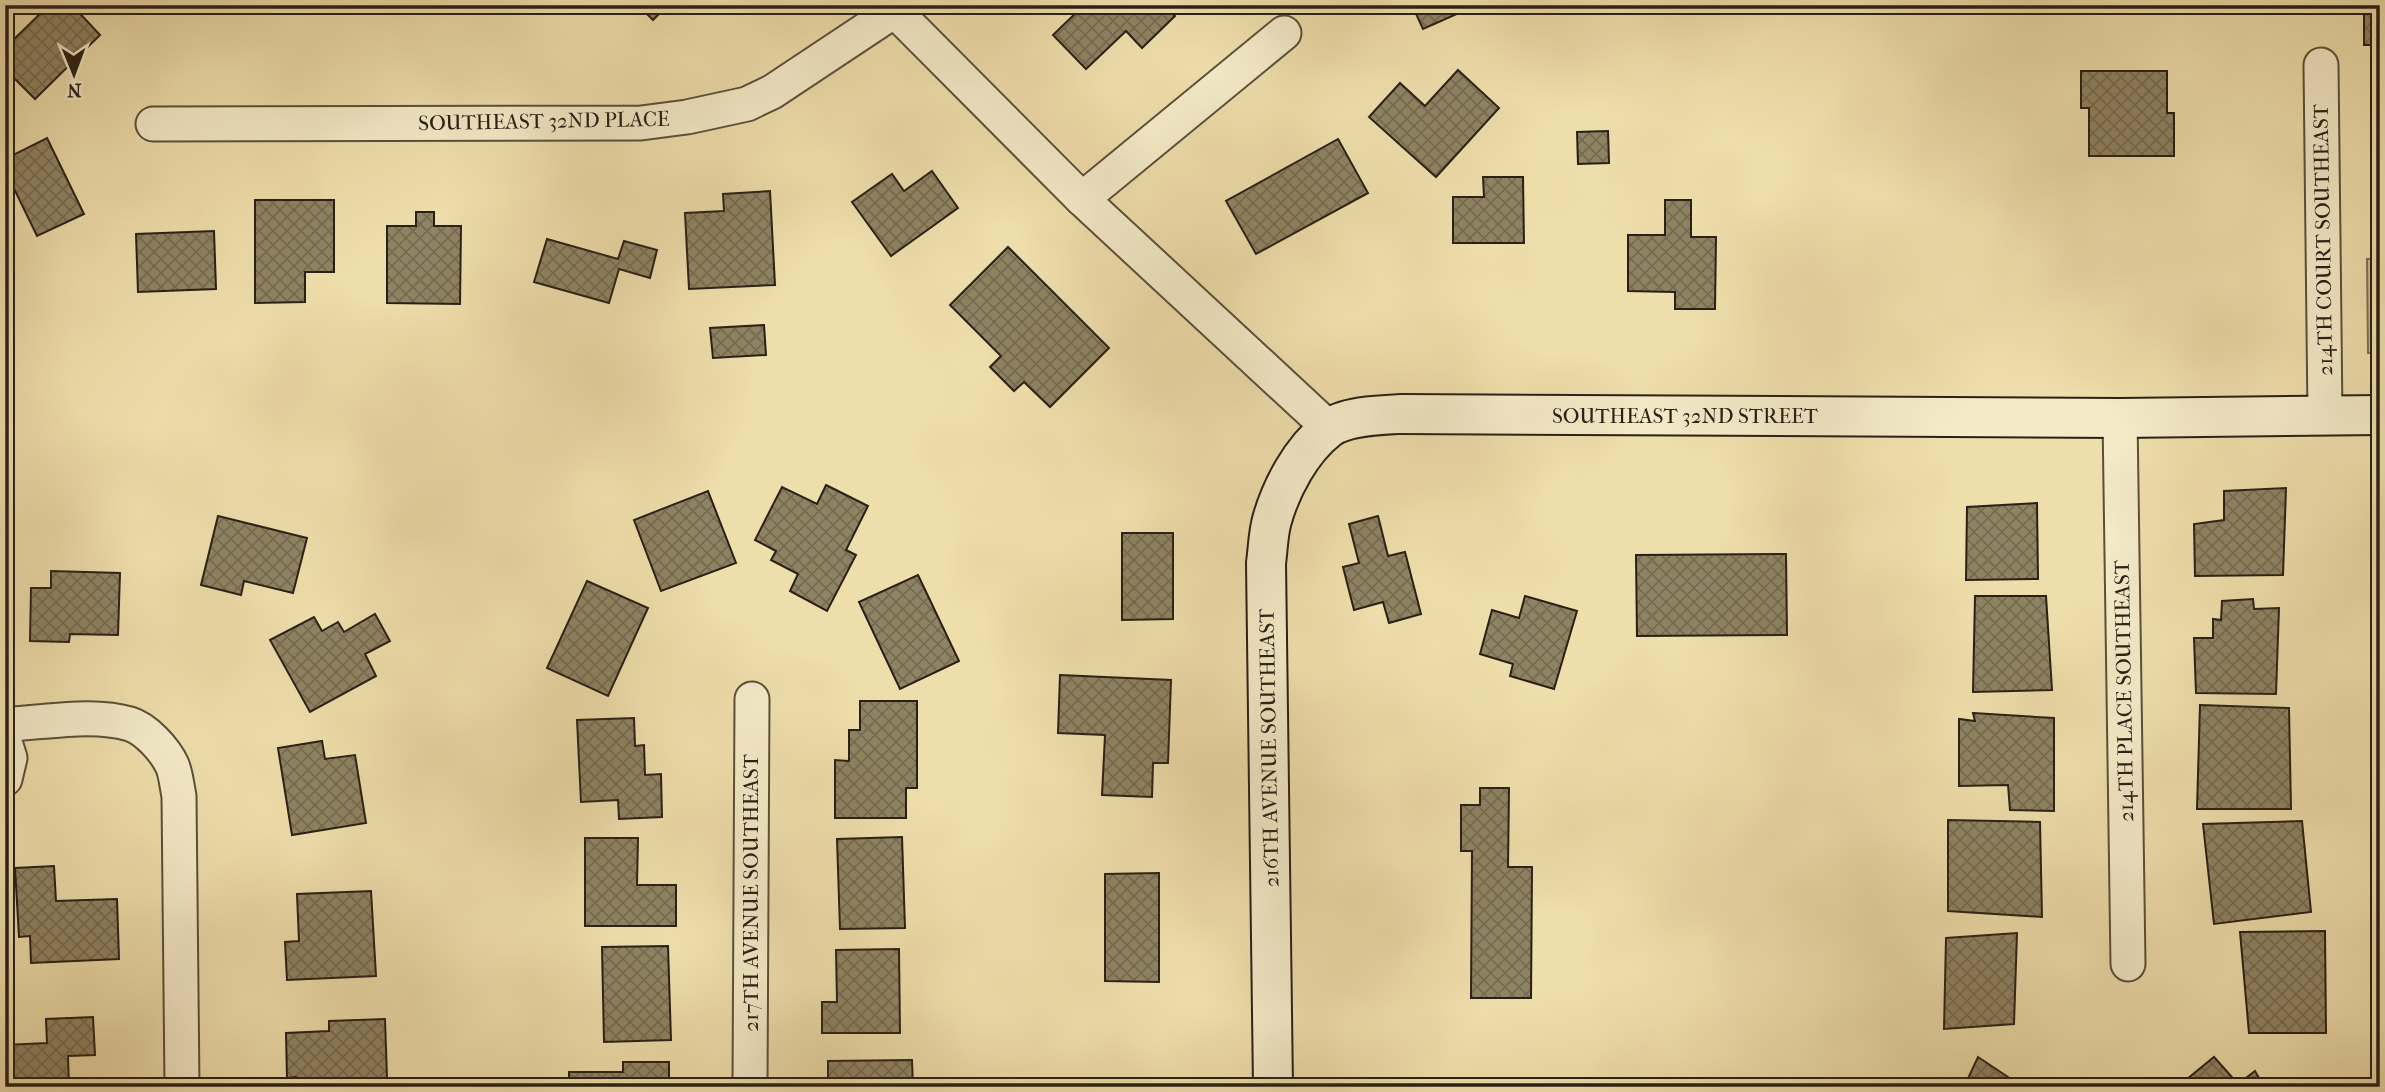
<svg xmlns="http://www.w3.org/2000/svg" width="2385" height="1092" font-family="'IM FELL French Canon',serif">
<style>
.grass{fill:url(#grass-tufts);stroke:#7b6f54;stroke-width:2}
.building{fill:url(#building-cross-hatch);stroke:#292015;stroke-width:2}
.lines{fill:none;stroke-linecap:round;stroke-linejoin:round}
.street-casing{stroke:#5a503a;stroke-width:37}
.secondary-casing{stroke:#292015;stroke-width:42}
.street{stroke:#f4eac8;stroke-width:33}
.secondary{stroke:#f4eac8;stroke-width:38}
.labels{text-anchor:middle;stroke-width:7;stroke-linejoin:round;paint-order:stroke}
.street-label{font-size:21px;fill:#292015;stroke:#f4eac8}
</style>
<defs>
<pattern id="grass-tufts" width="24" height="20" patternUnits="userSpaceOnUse" patternTransform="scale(1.75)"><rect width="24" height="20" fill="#cdbe92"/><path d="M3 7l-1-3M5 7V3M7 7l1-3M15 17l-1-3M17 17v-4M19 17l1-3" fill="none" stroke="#b0a37d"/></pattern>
<pattern id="building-cross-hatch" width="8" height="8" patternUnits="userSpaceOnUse" patternTransform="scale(1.75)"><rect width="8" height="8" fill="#8f8363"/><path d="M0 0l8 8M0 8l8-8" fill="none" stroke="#756b50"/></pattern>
</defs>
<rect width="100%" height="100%" fill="#eedeab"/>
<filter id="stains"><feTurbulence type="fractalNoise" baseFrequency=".00286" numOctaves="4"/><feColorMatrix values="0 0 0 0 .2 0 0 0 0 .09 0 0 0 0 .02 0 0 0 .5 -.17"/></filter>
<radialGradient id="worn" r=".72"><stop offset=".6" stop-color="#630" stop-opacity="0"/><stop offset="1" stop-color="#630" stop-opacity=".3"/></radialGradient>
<path class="grass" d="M2367,259H2380V353H2368Z"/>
<g class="building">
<path d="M49,5H72L100,35L35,99L5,69V48Z"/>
<path d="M108,5H200V10L108,14Z"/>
<path d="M238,5H300V8L238,10Z"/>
<path d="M410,5H511L410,7Z"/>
<path d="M638,5H668L653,20Z"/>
<path d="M1084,5H1164L1175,16L1142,48L1126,31L1086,69L1053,35Z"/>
<path d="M1412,5H1477L1423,29Z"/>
<rect x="2364" y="5" width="16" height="40"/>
<path d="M1458,70L1499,108L1436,177L1369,117L1400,83L1425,106Z"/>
<path d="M2081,71H2167V113H2174V156H2089V108H2081Z"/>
<path d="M1608,131L1609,163L1578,164L1577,132Z"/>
<path d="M47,138L84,214L37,236L5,170V159Z"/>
<path d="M1338,139L1368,193L1256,254L1226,201Z"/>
<path d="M932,171L958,208L891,256L852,202L892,174L904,191Z"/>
<path d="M1483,177H1523L1524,243H1453V197H1484Z"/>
<path d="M770,191L775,285L689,289L685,213L724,211L723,194Z"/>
<path d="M255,200H334V272H305V302L255,303Z"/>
<path d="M1665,200H1691V237H1716L1715,309H1675V292L1628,291V235H1665Z"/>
<path d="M416,212H434V226H461L460,304L387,303V226H416Z"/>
<path d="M214,231L216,289L138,292L136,234Z"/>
<path d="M547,239L618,259L624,241L657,250L650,278L619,269L609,303L534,282Z"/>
<path d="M1008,247L1109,348L1050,407L1024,382L1014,391L990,367L1001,356L950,305Z"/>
<path d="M764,325L766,355L713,358L710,328Z"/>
<path d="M826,485L868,506L846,550L856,555L827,611L790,591L798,574L771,560L776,551L755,540L782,487L817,504Z"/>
<path d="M2286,488L2283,575L2195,576L2194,524L2224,520V491Z"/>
<path d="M708,491L736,563L661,591L634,520Z"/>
<path d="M2037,503L2038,579L1966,580L1967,507Z"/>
<path d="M218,516L307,538L293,593L244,581L241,595L201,585Z"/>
<path d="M1378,516L1388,556L1405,552L1421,614L1389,623L1383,602L1354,610L1343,567L1359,563L1349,524Z"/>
<path d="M1122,533H1173V619L1122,620Z"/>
<path d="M1786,554L1787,635L1637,636L1636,555Z"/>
<path d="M51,571L120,573L118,635L70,634L69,642L30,641L31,588H51Z"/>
<path d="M918,575L959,661L900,689L859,602Z"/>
<path d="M587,581L648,608L608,696L547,668Z"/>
<path d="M1525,596L1577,611L1554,689L1510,676L1513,664L1480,654L1492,610L1519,618Z"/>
<path d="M1975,596H2046L2052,690L1973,692Z"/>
<path d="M2253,599L2254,609L2279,608L2276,694L2196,693L2194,638H2213V619L2221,620L2222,601Z"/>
<path d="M375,614L390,641L365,654L376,676L310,712L270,640L314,617L322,631L338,622L344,632Z"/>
<path d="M1060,675L1171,680L1168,763H1153L1152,797L1102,795L1105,735L1058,733Z"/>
<path d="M860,701H917V788H906V818H835V760L849,761V730H860Z"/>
<path d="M2200,705L2289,708L2291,809H2197Z"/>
<path d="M1973,713L2054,718V811L2010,810L2008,785L1959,786V719L1975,721Z"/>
<path d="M634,718L635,746L644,745L645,775L661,774L662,817L619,819L618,800L581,802L577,720Z"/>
<path d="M322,741L325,759L355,755L366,823L292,835L278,748Z"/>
<path d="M1480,788H1509L1508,867H1532L1531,998H1471L1472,851H1461V805H1480Z"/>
<path d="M1948,820L2040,822L2042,917L1948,911Z"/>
<path d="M2302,821L2311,912L2214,924L2203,824Z"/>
<path d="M902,837L905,928L840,929L837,839Z"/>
<path d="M585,838H638L637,885H676V926H585Z"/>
<path d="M54,866L56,901L117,899L119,959L31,963L30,936L19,937L15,868Z"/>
<path d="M1159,873V982L1105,981V874Z"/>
<path d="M371,891L376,976L287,980L285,942L299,941L297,894Z"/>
<path d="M2325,931L2326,1033H2249L2240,932Z"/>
<path d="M2017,933L2014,1024L1944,1029L1946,938Z"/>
<path d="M668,946L671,1040L604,1042L602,947Z"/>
<path d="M899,949L900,1033H822V1002H837L836,950Z"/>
<path d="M93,1017L95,1055L68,1056L69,1087H5V1045L47,1043L46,1019Z"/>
<path d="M385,1019L387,1078H399L400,1087H297L296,1077L287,1078L286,1033L329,1031V1021Z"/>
<path d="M1978,1057L2023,1087H1964Z"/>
<path d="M2214,1057L2238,1084L2255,1071L2264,1087H2183L2181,1084Z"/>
<path d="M912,1060L913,1087H828V1061Z"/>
<path d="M623,1062H669V1087H569V1072H623Z"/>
<path d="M1119,1078L1167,1082V1087H1119Z"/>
<path d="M2152,1084L2153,1087H2101Z"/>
</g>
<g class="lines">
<g class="street-casing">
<g id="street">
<path d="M889,5L1082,199L1329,428"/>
<path d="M2321,65L2325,415"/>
<path d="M153,124L641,123L687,117L747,104L772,92L894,11"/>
<path d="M1082,199L1284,33"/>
<path d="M2120,418L2128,964"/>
<path d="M5,727L11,724C49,722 94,713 130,724C146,729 165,750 172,765C176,774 177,787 179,796L182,1087"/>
<path d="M5,742L10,758L5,779"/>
<path d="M750,1087L752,699"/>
</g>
</g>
<g class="secondary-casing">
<path id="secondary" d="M1273,1087L1266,563C1268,549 1268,534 1272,520C1281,488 1301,450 1328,429C1345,416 1380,415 1401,414L2120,418L2380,415"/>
</g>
<use href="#street" class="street"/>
<use href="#secondary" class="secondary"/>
</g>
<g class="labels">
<g class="street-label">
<text transform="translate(544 121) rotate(-1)" y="7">SOUTHEAST 32ND PLACE</text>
<text transform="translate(2323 240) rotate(-91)" y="7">214TH COURT SOUTHEAST</text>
<text x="1685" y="423">SOUTHEAST 32ND STREET</text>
<text transform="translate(2124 691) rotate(-91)" y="7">214TH PLACE SOUTHEAST</text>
<text transform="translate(1269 748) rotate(-91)" y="7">216TH AVENUE SOUTHEAST</text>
<text transform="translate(751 893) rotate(-90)" y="7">217TH AVENUE SOUTHEAST</text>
</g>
</g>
<rect width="2385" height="1092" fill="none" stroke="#eedeab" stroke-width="28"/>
<rect x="7" y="7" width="2371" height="1078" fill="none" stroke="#292015" stroke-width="3.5"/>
<rect x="14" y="14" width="2357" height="1064" fill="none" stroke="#292015" stroke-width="2"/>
<g transform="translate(74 74) rotate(179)" stroke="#f4eac8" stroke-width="5" paint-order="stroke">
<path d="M0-5L12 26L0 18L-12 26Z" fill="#292015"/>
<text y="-10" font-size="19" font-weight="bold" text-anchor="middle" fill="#292015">N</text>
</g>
<rect width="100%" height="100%" filter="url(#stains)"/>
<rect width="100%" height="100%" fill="url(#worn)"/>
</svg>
